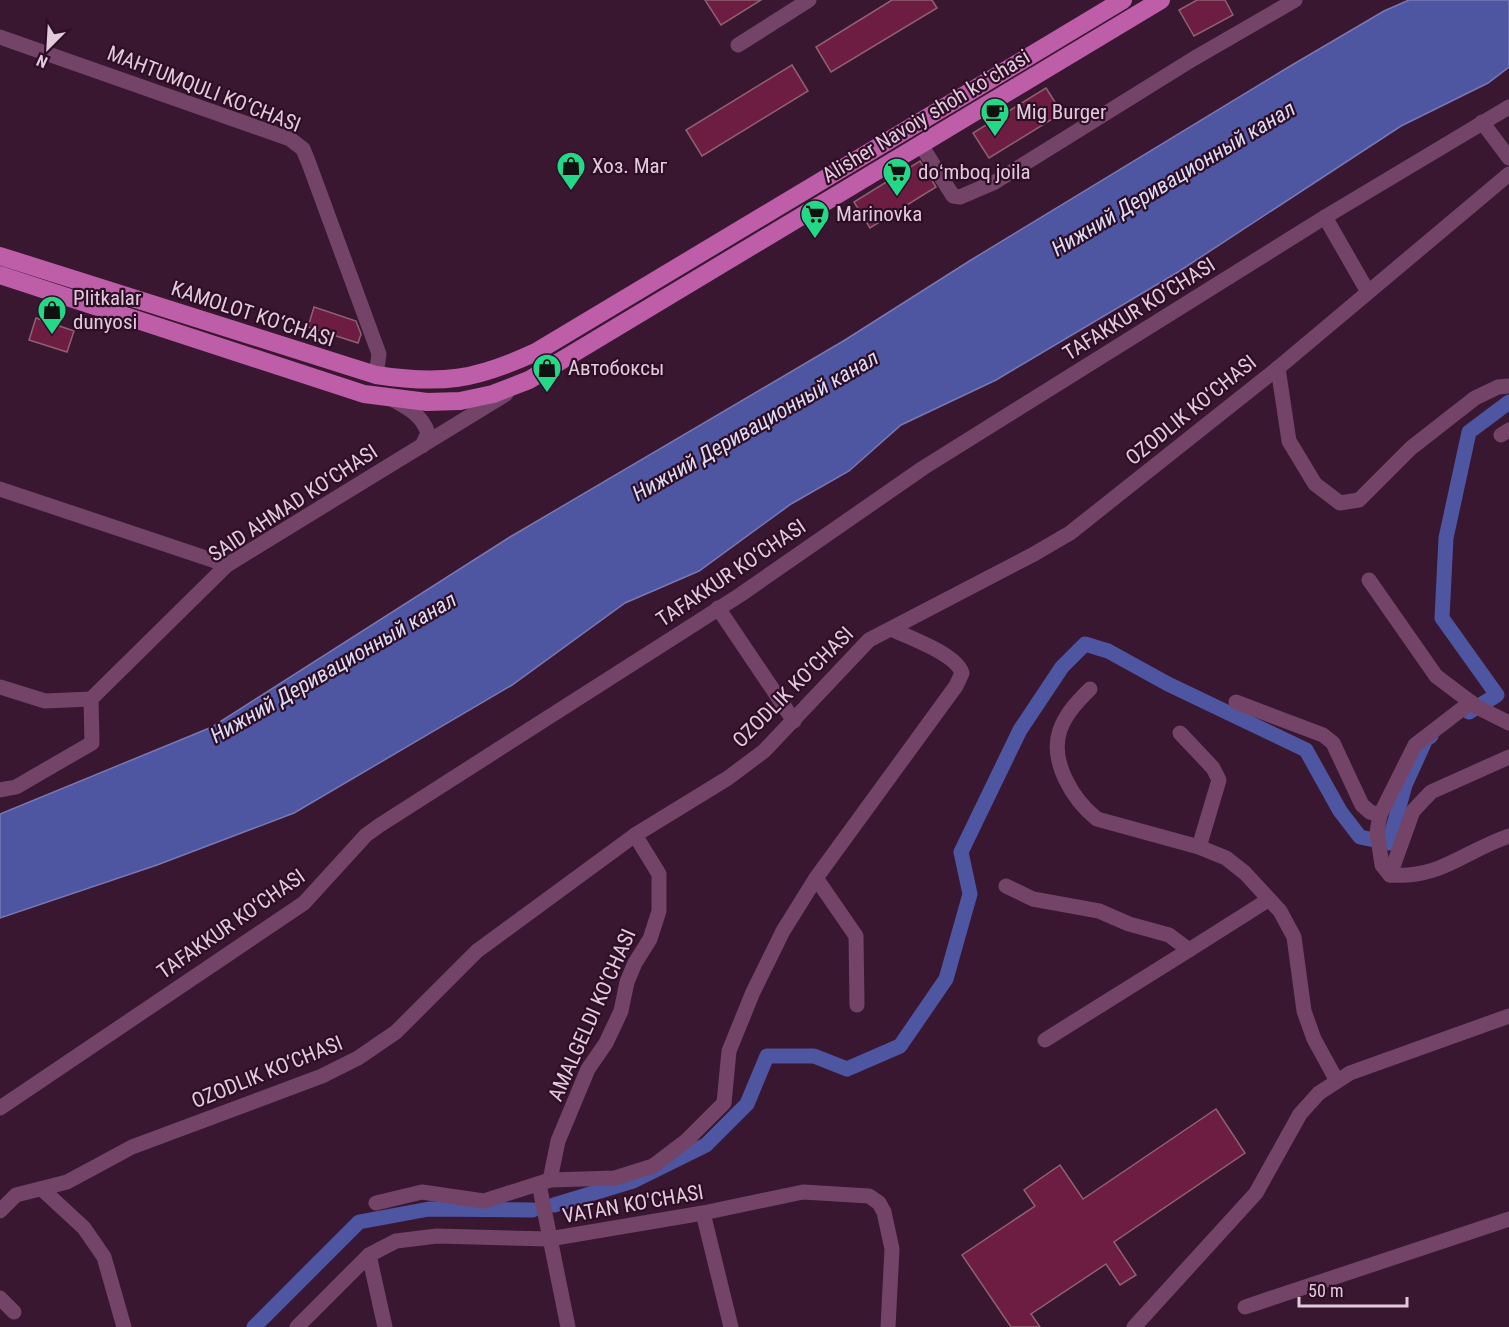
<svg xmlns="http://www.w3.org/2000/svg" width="1509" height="1327" font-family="'Roboto Condensed',sans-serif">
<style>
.water{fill:#4e55a1;stroke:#7a78b2;stroke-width:1.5}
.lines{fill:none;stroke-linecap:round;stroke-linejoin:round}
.canal{stroke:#4e55a1;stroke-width:15}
.building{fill:#6e1d42;stroke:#906071;stroke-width:1.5}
.minor{stroke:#734467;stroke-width:15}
.major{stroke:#be5ea8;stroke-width:18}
.labels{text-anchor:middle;stroke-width:4.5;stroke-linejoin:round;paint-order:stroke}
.street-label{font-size:21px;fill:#e1cada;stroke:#2e0d27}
.poi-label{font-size:21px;fill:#e1cada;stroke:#2e0d27;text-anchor:start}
.water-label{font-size:22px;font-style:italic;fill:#d9def4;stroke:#2e0d27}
</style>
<rect width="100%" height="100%" fill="#391731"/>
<path class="water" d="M1409,0H1509V67L1488,83L1401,126L1178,272L996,380L901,425L849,471L791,504L699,571L625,603L512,685L294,813L157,865L0,918V814L212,727L510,537L845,340L971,260L1287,68L1384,11Z"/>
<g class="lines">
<g class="canal">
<path d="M1469,712L1497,695L1442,618L1446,538L1469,432L1509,402"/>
<path d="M554,1205L633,1181L706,1145L747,1104L767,1056H814L847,1069L900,1046L946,979L970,894L961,852L1020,730L1062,667L1085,644L1108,651L1168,684L1306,750L1340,811L1360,837L1389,843L1405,785L1426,739L1431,736"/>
<path d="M254,1327L359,1222L429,1209L533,1210"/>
</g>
</g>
<g class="building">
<path d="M705,0H761L721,25Z"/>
<path d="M892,0H932L937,8L831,72L816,47Z"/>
<path d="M1197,0H1225L1233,15L1194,36L1179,10Z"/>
<path d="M792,65L808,91L702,156L686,130Z"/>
<path d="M1046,88L1062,113L989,158L973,133Z"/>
<path d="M920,161L936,187L870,228L854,202Z"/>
<path d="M314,307L356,321L361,334L358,343L308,327Z"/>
<path d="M36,318L74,331L67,352L29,340Z"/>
<path d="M1216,1109L1245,1153L1114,1242L1136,1275L1120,1285L1106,1264L1031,1314L1040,1327H1011L962,1255L1035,1206L1024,1190L1060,1165L1083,1199Z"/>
</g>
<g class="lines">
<g class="minor">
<path d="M0,37L290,139L303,149L308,161L379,354L376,375"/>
<path d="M738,45L809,0"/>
<path d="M1482,122L1509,158"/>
<path d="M921,145L953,196L960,197L995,182L1193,59L1295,0"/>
<path d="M1325,217L1368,292"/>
<path d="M1278,368L1289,441L1315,484L1340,503L1359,500L1411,448L1475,398L1498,387L1509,386"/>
<path d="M395,401C410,409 422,416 428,433L422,446"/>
<path d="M1501,435L1509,430"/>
<path d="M0,489L227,565"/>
<path d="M1369,580L1436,676L1477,707L1509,723"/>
<path d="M718,608L794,721"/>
<path d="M0,687L45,701L91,699"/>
<path d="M1090,689C1078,701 1066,713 1060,730C1049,761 1073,800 1097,819L1199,847L1226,858L1245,873L1280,911L1294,937L1304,1011L1314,1039L1337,1081"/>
<path d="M1236,702L1323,735L1333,743L1362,805L1370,812L1380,815"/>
<path d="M1180,733L1213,768L1219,780L1199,847"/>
<path d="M0,790L16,787L92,743L91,699L227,565L506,394"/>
<path d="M1390,875L1382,865L1377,832L1380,815L1415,745L1471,702"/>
<path d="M1390,875L1413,811L1431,792L1509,757"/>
<path d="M1390,875C1441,879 1464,851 1509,836"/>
<path d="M816,878L856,936L857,1005"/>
<path d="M1006,886L1033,899L1099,911L1129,924L1169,935L1189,950L1268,900"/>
<path d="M1045,1040L1189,950"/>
<path d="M0,1108L304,903L366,835L380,825L740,595L923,468L1325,217L1509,107"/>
<path d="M550,1180L558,1141L588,1069L606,1043L621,1011L627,982L635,963L650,939L659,911V874L635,835"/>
<path d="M539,1184L568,1327"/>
<path d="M43,1190L84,1228L104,1257L124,1327"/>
<path d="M376,1203L422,1192L484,1201L550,1180L615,1178L653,1166L686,1141L724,1103L729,1051L753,992L783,931L816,878L956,686L962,673C956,654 910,638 891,629"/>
<path d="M0,1211L16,1195L67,1182L132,1147L322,1076L358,1058L396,1032L477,951L635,835L728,778L764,751L869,640L1034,554L1070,533L1278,368L1509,174"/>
<path d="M703,1213L731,1327"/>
<path d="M369,1255L385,1327"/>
<path d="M0,1298L14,1312"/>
<path d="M1245,1307L1509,1219"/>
<path d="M297,1327L369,1255L396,1241L437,1236L549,1239L703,1213L803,1192L869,1196L879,1203L884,1212L892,1249L888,1327"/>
<path d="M1134,1327L1256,1193L1300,1114L1319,1093L1350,1073L1509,1016"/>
</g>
<g class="major">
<path d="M0,256L376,375C442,385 475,380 536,352L1123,0"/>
<path d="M0,275L364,394L427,402L460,401L493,394L529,380L1161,0"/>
</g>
</g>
<defs>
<g id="cafe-pin" transform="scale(1.5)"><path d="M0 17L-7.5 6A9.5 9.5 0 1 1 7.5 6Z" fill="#23d886" stroke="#2e0d27"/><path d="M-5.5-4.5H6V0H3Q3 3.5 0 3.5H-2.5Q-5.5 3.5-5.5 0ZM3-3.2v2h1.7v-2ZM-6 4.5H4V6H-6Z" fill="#111"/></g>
<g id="shop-pin" transform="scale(1.5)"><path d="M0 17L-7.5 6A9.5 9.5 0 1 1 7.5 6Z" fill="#23d886" stroke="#2e0d27"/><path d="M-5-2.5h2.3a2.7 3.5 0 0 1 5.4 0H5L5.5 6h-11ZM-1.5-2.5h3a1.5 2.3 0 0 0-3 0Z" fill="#111"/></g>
<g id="supermarket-pin" transform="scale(1.5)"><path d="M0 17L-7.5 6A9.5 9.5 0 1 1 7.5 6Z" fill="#23d886" stroke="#2e0d27"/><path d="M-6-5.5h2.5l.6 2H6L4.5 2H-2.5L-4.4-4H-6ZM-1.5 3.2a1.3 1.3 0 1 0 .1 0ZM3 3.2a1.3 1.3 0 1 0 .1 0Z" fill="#111"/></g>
</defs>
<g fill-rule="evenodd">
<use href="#cafe-pin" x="995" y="112"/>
<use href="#shop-pin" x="571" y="166"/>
<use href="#supermarket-pin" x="897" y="172"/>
<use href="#supermarket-pin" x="815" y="214"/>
<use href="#shop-pin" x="52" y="310"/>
<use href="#shop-pin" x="547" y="368"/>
</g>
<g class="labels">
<g class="street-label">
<text transform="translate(204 89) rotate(21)" y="7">MAHTUMQULI KO‘CHASI</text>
<text transform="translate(926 116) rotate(-31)" y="7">Alisher Navoiy shoh koʻchasi</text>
<text transform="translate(1139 309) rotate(-32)" y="7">TAFAKKUR KO‘CHASI</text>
<text transform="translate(253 314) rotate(18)" y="7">KAMOLOT KO‘CHASI</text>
<text transform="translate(1191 410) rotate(-39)" y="7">OZODLIK KO‘CHASI</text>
<text transform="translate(293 503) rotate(-33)" y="7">SAID AHMAD KO‘CHASI</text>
<text transform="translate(731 573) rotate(-34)" y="7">TAFAKKUR KO‘CHASI</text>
<text transform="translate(793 687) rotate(-45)" y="7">OZODLIK KO‘CHASI</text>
<text transform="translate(231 924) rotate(-35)" y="7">TAFAKKUR KO‘CHASI</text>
<text transform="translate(592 1015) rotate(-66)" y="7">AMALGELDI KO‘CHASI</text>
<text transform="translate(267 1072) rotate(-22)" y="7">OZODLIK KO‘CHASI</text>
<text transform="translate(633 1204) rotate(-10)" y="7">VATAN KO'CHASI</text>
</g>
<g class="poi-label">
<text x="1016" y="119">Mig Burger</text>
<text x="592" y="173">Хоз. Маг</text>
<text x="918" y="179">doʻmboq joila</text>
<text x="836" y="221">Marinovka</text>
<text x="73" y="305">Plitkalar<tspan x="73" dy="24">dunyosi</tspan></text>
<text x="568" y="375">Автобоксы</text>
</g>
<g class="water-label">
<text transform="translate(1173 178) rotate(-31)" y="8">Нижний Деривационный канал</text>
<text transform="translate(755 425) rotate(-30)" y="8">Нижний Деривационный канал</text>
<text transform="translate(333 667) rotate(-30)" y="8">Нижний Деривационный канал</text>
</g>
</g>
<g transform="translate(48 48) rotate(204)" stroke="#2e0d27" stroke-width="4.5" paint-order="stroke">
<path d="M0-4.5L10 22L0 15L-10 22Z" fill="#e1cada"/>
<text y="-9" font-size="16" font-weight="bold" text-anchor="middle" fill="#e1cada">N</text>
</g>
<path d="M1299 1297v9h108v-9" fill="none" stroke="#e1cada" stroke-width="3"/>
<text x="1308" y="1297" font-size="18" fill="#e1cada" stroke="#2e0d27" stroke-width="4.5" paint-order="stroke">50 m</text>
</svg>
